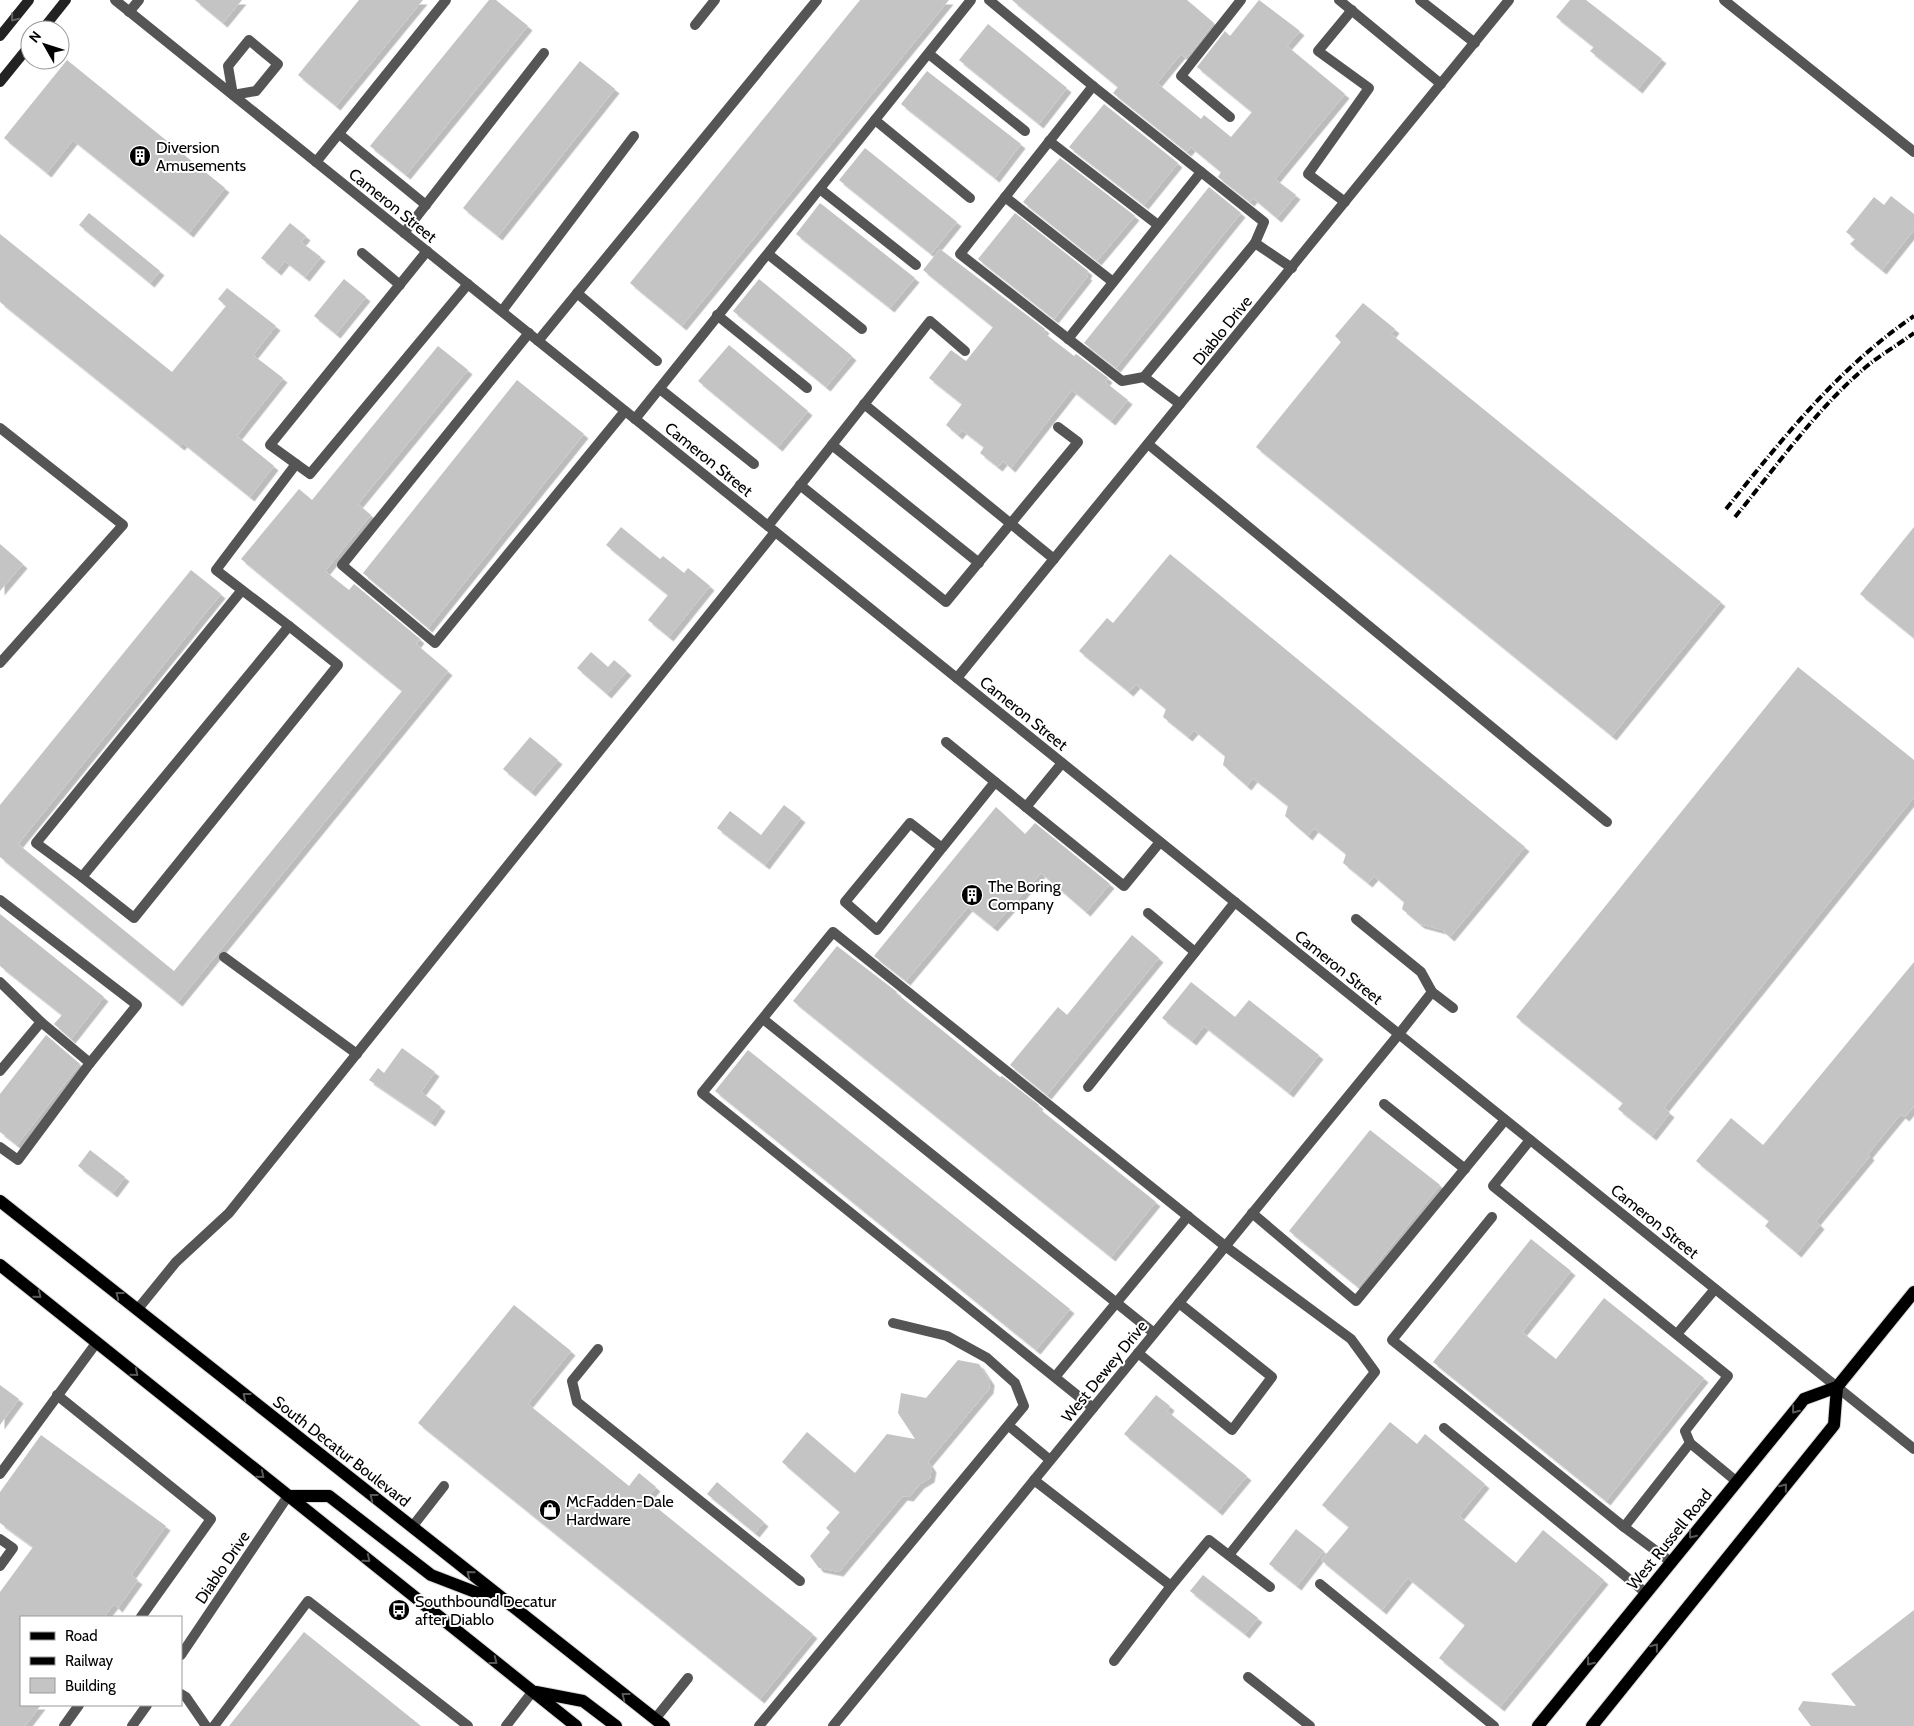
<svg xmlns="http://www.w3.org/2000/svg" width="1914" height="1726" font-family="Cabin,sans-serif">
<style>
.building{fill:#c4c4c4;filter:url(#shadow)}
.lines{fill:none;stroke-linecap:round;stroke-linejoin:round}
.primary-casing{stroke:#dbdbdb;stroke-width:14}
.service{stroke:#555;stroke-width:10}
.minor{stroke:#555;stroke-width:10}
.tertiary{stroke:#555;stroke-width:10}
.secondary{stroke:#222;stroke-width:10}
.primary{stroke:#000;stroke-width:12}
.rail{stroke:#000;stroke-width:4;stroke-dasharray:8 2.5 1 2.5;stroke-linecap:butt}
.oneway{stroke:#646464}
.oneway2{stroke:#595959}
.labels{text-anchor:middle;stroke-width:4;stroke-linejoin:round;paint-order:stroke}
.poi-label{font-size:16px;fill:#000;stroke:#fff;text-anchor:start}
.street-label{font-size:16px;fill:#000;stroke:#fff}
</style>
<defs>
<filter id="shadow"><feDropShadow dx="4.5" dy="4.5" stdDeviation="0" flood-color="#0004"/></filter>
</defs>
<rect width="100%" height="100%" fill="#fff"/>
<g class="building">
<path d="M195,0H242L223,23Z"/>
<path d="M359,0H423L336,106L298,75Z"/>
<path d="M489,0H496L528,26L406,175L370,146Z"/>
<path d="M860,0H949L682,326L630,283Z"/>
<path d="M1012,0H1187L1214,23L1186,58L1181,54L1157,83L1201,119L1204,115L1231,137L1252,112L1197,67L1225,31L1230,36L1259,0L1300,31L1287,46L1345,94L1275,179L1296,195L1277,218L1253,198L1250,202L1218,177L1221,172L1191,147L1187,152L1113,93L1118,87Z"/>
<path d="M1570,0H1586L1662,59L1638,89L1590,51L1594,47L1556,17Z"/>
<path d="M988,24L1067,88L1039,124L959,60Z"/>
<path d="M67,60L225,188L189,233L73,140L47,173L4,138Z"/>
<path d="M580,61L615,89L498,236L463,208Z"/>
<path d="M927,71L1021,144L995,178L901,104Z"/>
<path d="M1104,104L1178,163L1144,205L1069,147Z"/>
<path d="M865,148L957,222L931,254L839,180Z"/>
<path d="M1060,158L1135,216L1097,261L1023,202Z"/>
<path d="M1209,187L1241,213L1116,368L1084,343Z"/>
<path d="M1891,196L1914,214V230L1882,270L1850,244L1855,239L1846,232L1874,197L1884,205Z"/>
<path d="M820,203L915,278L890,308L796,234Z"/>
<path d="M89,213L160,271L150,283L79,225Z"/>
<path d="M1015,213L1088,271L1086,275L1088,276L1054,319L978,259Z"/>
<path d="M290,223L306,236L301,242L321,257L305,277L285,261L277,271L261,258Z"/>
<path d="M0,234L172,372L226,306L218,299L227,288L276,326L253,355L283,378L237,436L274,466L250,497L183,443L180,446L0,302Z"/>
<path d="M940,249L1045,329L1043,332L1074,356L1076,354L1108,378L1105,382L1128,400L1111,421L1072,390L1011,468L1003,461L998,467L980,453L984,447L962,430L958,435L946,425L962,404L929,378L951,350L966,361L993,327L923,270Z"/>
<path d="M344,279L366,297L336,334L314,316Z"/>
<path d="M759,279L852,356L826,387L733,311Z"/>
<path d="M1363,303L1395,329L1391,334L1721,602L1612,736L1256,447L1341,342L1335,336Z"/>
<path d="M729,345L808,411L778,447L698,381Z"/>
<path d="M438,346L468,370L358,504L371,515L325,571L349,590L354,584L420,639L416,644L448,671L178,1002L0,857V805L191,570L221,594L18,844L174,971L402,691L241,559L299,489L312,500Z"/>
<path d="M517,380L584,434L428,628L363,573Z"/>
<path d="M621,527L660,559L663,556L684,573L688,568L710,586L669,637L648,620L668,595L606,545Z"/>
<path d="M1914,527V638L1860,594Z"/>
<path d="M0,544L23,564L0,591Z"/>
<path d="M1170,554L1525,847L1450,937L1442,930L1420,924L1402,909L1404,902L1374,876L1368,883L1343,863L1346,854L1314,828L1308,836L1285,816L1288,806L1253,778L1247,786L1223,765L1225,756L1194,730L1188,737L1163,717L1166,709L1136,684L1129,692L1079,651L1107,618L1113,623Z"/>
<path d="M591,652L608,667L614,660L627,671L607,694L577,668Z"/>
<path d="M1798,667L1914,760V797L1664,1108L1670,1113L1652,1136L1618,1109L1623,1103L1516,1017Z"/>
<path d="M530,737L558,760L531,792L503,769Z"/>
<path d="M784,805L801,818L765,865L717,828L730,811L761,835Z"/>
<path d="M996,807L1025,834L1035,823L1110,884L1086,912L1041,873L993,927L968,907L906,981L874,956Z"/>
<path d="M0,914L104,997L71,1039L54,1024L62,1015L0,966Z"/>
<path d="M1132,935L1159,958L1047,1095L1010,1065L1058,1007L1067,1015Z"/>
<path d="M837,946L897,992L896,993L1000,1077L1002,1076L1039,1105L1037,1107L1156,1202L1111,1257L793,1001Z"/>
<path d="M1914,962V1106L1905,1117L1901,1114L1868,1154L1870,1156L1816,1221L1820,1225L1797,1253L1765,1226L1769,1221L1696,1161L1731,1118L1763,1145Z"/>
<path d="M1191,982L1235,1017L1249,1000L1319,1055L1289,1093L1204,1026L1192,1041L1162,1018Z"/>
<path d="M46,1035L80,1064L17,1145L0,1132V1094Z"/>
<path d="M402,1048L435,1072L421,1092L441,1107L431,1122L369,1080L378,1068L384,1073Z"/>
<path d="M748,1050L1070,1309L1036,1350L715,1091Z"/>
<path d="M1370,1130L1440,1185L1358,1287L1289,1231Z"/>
<path d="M90,1150L125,1177L113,1193L78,1166Z"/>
<path d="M1531,1239L1571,1271L1522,1332L1556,1359L1604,1298L1704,1378L1606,1501L1433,1362Z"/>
<path d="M514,1305L571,1351L528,1404L629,1486L639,1473L656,1487L646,1499L813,1634L760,1699L418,1423Z"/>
<path d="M958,1360L979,1364L990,1381L989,1389L928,1462L932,1468L930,1478L920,1484L909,1497L903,1496L839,1572L819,1568L810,1556L830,1532L826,1528L840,1512L782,1462L807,1432L855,1473L887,1434L915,1439L898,1413L901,1393L926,1398Z"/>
<path d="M0,1385L19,1399L0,1425Z"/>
<path d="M1156,1395L1170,1406L1167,1411L1247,1476L1218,1511L1124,1434Z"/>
<path d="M1390,1422L1417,1444L1425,1434L1485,1484L1459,1516L1516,1563L1543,1530L1604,1580L1500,1707L1439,1658L1465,1625L1408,1578L1382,1610L1321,1560L1349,1527L1322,1505Z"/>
<path d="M41,1435L166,1526L131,1575L138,1580L118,1608L114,1604L104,1617H21V1705H41L25,1726H0V1592L33,1547L0,1523V1492Z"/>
<path d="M717,1482L764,1522L755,1533L707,1494Z"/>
<path d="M1296,1529L1324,1551L1297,1586L1269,1564Z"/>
<path d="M1203,1575L1258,1618L1245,1634L1190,1591Z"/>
<path d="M1914,1610V1726H1811L1798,1709L1803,1701L1856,1706L1831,1674Z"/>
<path d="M304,1632L421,1726H229Z"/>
</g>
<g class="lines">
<g class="primary-casing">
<g id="primary">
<path d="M0,1201L664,1726"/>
<path d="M0,1265L576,1726"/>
<path d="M288,1496H329L431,1575L496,1600"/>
<path d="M536,1692L583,1701L616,1726"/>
<path d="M1538,1726L1801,1403L1804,1399L1837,1387L1914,1292"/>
<path d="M1592,1726L1834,1425L1837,1387"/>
</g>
</g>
<g class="service">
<path d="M989,0L1093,86L1264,222L1255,243L1292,268"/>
<path d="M1420,0L1475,43"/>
<path d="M1724,0L1914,152"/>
<path d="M129,12L139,0"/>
<path d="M695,25L715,0"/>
<path d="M249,40L278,64L256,91L233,95L228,66Z"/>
<path d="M929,54L1025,131"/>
<path d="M1093,86L960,254L1122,381L1144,377"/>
<path d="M1230,117L1181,76L1241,0"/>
<path d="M875,120L970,198"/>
<path d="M339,134L426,205"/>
<path d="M1049,141L1158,225"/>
<path d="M316,162L446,0"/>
<path d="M820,189L916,265"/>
<path d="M1005,197L1113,282"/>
<path d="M1345,202L1308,174L1369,88L1318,51L1352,10"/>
<path d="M404,233L544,53"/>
<path d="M427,251L270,445L310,474L468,284"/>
<path d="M362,253L400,285"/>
<path d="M768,254L862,329"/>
<path d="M577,293L657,361"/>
<path d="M502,311L634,136"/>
<path d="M717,315L807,388"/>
<path d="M529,333L342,565L435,643L625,411"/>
<path d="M1068,339L1201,172"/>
<path d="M538,341L817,0"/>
<path d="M660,389L754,464"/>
<path d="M864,404L1054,559"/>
<path d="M1180,404L1144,377L1255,243"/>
<path d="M635,419L971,0"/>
<path d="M0,428L123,525L0,663"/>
<path d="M1148,444L1607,822"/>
<path d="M832,445L979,563"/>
<path d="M800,485L946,602L1078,442L1058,427"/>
<path d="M768,526L930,321L965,351"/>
<path d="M242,590L36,843L82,877L289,626L216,570L296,464"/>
<path d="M946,742L1026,807L1062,763"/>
<path d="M1026,807L1124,886L1160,842"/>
<path d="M942,848L877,930L845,902L910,823L942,848L995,782"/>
<path d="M82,877L134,918L338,665L289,626"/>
<path d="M0,900L137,1005L90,1063"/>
<path d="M1148,913L1195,952"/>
<path d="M1356,919L1421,972L1432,992L1399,1034"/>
<path d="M224,957L357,1054"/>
<path d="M0,982L41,1022L0,1071"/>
<path d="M1432,992L1453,1008"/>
<path d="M763,1019L1154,1333"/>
<path d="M1088,1087L1235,902"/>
<path d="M1384,1104L1465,1169"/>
<path d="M1530,1140L1493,1186L1728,1376L1685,1431L1690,1443L1736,1481"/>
<path d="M0,1147L18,1160L90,1063L41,1022"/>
<path d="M1252,1213L1356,1301L1505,1120"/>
<path d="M1492,1217L1392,1340L1624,1527L1671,1562"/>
<path d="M137,1310L176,1262L229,1213L775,532"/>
<path d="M1677,1334L1715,1289"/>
<path d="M598,1349L572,1381L577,1402L800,1581"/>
<path d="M1138,1353L1232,1430L1272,1377L1179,1303"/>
<path d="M1055,1377L1188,1216"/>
<path d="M57,1395L211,1519L141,1617"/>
<path d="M1093,1408L702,1093L833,932L1225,1246L1351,1339L1375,1372L1229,1555"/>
<path d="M1009,1426L1050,1460"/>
<path d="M1444,1428L1646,1593"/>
<path d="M0,1474L97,1342"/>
<path d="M1034,1480L1171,1586L1209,1540L1270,1587"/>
<path d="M412,1527L444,1486"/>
<path d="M1624,1527L1690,1443"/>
<path d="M0,1539L13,1548L0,1566"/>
<path d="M1320,1584L1494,1726"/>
<path d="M1114,1661L1171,1586"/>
<path d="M1248,1677L1310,1726"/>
<path d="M181,1694L186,1697L206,1726"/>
<path d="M655,1719L688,1678"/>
<path d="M64,1726L79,1705"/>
<path d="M214,1726L308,1601L468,1726"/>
<path d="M506,1726L533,1691"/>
<path d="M759,1726L1024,1406L1015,1383L987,1358L947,1336L893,1323"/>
</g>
<g class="minor">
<path d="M1339,0L1441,84"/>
<path d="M1837,1387L1914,1449"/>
<path d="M181,1655L288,1496"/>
<path d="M132,1726L147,1705"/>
<path d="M833,1726L1399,1034"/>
</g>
<g class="tertiary">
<path d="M115,0L1837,1387"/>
<path d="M957,678L1509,0"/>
</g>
<g class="secondary">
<path d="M42,30L66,0"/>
<path d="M0,36L29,0"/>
<path d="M0,82L30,45"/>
</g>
<use href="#primary" class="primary"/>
<g class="rail">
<path d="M1726,509C1784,437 1837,369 1914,316"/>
<path d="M1735,517C1777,466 1816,409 1867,366C1882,354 1899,344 1914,333"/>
</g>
</g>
<defs><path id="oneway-chevron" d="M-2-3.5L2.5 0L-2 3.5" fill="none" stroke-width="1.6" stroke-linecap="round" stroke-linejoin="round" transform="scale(1.25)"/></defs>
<use class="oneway" href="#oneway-chevron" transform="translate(14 18) rotate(129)"/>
<g class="oneway2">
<use href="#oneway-chevron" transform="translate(38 1295) rotate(39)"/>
<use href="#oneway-chevron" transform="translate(119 1295) rotate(-142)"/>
<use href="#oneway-chevron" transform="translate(135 1373) rotate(39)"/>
<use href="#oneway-chevron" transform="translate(246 1396) rotate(-142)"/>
<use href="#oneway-chevron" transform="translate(1795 1410) rotate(129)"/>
<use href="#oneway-chevron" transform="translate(261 1475) rotate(39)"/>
<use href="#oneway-chevron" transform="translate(1784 1487) rotate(-51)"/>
<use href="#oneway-chevron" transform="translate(373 1497) rotate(-142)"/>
<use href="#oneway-chevron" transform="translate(1692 1535) rotate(129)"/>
<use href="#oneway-chevron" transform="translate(367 1559) rotate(39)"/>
<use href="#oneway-chevron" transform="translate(470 1574) rotate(-141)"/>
<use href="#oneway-chevron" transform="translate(1655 1647) rotate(-51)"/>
<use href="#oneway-chevron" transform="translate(494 1661) rotate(38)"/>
<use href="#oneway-chevron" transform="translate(1590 1662) rotate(129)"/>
<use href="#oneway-chevron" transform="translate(625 1696) rotate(-142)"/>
</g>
<defs>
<g id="building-disc" transform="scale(1.125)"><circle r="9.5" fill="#000" stroke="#fff"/><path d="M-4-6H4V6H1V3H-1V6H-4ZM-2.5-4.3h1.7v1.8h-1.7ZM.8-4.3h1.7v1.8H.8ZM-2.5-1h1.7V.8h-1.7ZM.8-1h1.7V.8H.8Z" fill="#fff"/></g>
<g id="shop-disc" transform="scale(1.125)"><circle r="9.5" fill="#000" stroke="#fff"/><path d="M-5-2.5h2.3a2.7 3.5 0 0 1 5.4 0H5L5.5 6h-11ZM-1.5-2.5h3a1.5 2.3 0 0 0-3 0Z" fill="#fff"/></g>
<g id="bus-disc" transform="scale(1.125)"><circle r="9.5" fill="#000" stroke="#fff"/><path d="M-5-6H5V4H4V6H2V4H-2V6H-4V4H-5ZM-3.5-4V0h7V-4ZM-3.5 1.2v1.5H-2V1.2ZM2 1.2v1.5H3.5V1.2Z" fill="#fff"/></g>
</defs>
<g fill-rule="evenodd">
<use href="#building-disc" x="140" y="156"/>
<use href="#building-disc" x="972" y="895"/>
<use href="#shop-disc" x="550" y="1510"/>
<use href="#bus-disc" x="399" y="1610"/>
</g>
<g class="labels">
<g class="poi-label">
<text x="156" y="153">Diversion<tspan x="156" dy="18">Amusements</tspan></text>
<text x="988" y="892">The Boring<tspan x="988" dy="18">Company</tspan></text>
<text x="566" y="1507">McFadden-Dale<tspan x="566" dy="18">Hardware</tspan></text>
<text x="415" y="1607">Southbound Decatur<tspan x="415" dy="18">after Diablo</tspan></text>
</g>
<g class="street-label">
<text transform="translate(393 205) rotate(39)" y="6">Cameron Street</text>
<text transform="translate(1222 330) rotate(-51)" y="6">Diablo Drive</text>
<text transform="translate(709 459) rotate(39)" y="6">Cameron Street</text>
<text transform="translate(1024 713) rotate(39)" y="6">Cameron Street</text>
<text transform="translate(1339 967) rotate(39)" y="6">Cameron Street</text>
<text transform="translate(1655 1221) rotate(39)" y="6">Cameron Street</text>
<text transform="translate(1104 1371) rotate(-51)" y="6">West Dewey Drive</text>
<text transform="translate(342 1451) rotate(38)" y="6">South Decatur Boulevard</text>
<text transform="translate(1669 1539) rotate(-51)" y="6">West Russell Road</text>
<text transform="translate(222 1567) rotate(-56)" y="6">Diablo Drive</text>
</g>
</g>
<rect x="20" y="1616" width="162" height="90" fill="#ffffff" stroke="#999999"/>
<rect x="30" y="1632" width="25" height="8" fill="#000000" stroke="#999999"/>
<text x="65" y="1641" font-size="15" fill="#000000">Road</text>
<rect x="30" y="1657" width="25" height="8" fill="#000000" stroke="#999999"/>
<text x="65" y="1666" font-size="15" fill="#000000">Railway</text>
<rect x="30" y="1678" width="25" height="15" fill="#c4c4c4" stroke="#999999"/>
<text x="65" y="1691" font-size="15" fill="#000000">Building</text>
<g transform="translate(45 45) rotate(309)"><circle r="24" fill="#ffffff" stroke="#999999"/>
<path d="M0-4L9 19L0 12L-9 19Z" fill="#000000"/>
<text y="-8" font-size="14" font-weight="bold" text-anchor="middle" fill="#000000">N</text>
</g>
</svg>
